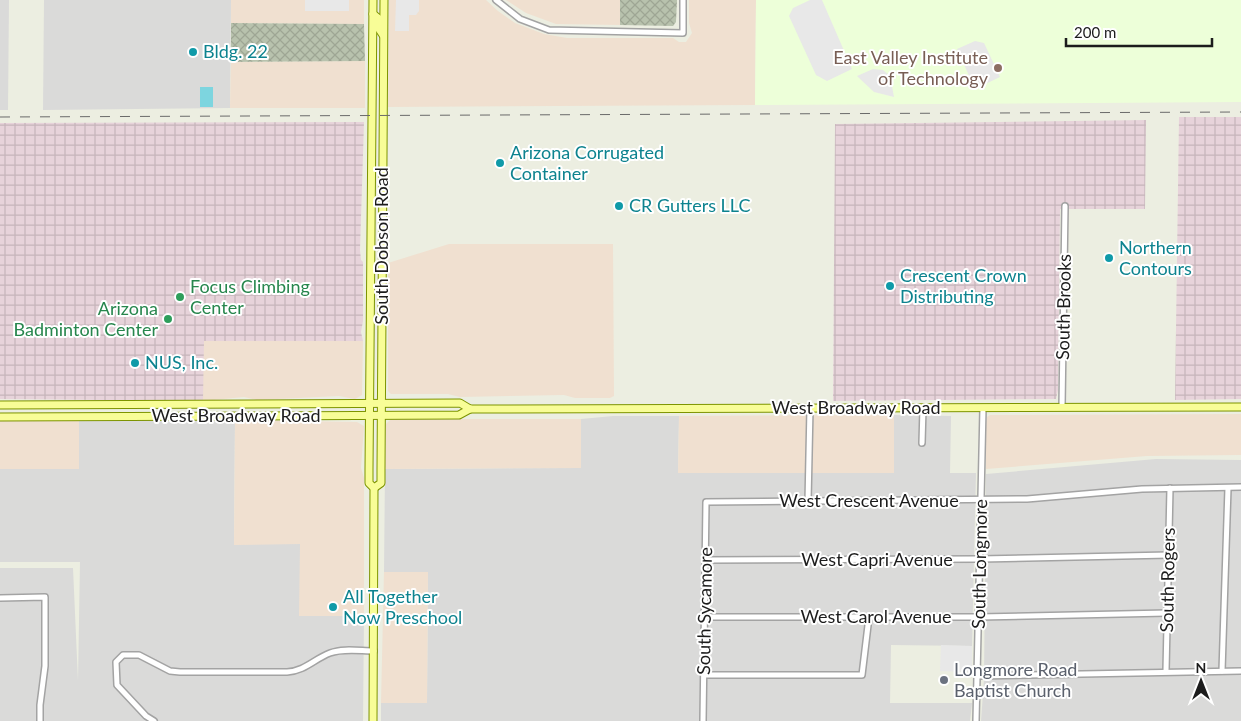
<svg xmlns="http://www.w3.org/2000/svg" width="1241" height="721" font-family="Lato,sans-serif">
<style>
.residential{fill:#dadad9}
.commercial{fill:#f0e0d0}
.industrial{fill:url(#industrial-grid)}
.education{fill:#edffd9}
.construction{fill:url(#construction-cross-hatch)}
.pitch{fill:#7dd5df}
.parking{fill:#e8e8e8}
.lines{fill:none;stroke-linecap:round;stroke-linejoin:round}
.minor-casing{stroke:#a3a3a3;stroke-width:8}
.major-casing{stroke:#7d9400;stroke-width:9}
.minor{stroke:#fff;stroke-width:5}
.major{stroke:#f8fd97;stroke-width:7}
.rail{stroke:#6a6a6a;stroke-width:1;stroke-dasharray:10 10;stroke-linecap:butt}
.culture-dot{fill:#0f9aa8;stroke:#fff;stroke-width:2}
.education-dot{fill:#8d6e63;stroke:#fff;stroke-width:2}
.leisure-dot{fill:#2e9e5b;stroke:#fff;stroke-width:2}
.worship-dot{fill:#6b7280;stroke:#fff;stroke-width:2}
.labels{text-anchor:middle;stroke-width:4;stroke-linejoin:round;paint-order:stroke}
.culture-label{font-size:18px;fill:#0d838f;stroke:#fff;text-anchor:start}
.education-label{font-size:18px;fill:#785e54;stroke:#fff;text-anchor:end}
.street-label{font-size:18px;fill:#1c1c1c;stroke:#fff}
.leisure-label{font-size:18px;fill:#27864d;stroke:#fff;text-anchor:start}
.worship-label{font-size:18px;fill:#5b616d;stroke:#fff;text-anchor:start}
</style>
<defs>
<pattern id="industrial-grid" width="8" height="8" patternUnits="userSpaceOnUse" patternTransform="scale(1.25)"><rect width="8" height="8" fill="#e7d3da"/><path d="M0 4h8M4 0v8" fill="none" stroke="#c6b5ba"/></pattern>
<pattern id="construction-cross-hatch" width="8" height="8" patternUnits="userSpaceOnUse" patternTransform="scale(1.25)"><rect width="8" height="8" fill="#b8c2ad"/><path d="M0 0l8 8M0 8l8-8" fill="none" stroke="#9ea694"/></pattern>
</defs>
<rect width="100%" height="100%" fill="#eceee1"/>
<g class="residential">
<path d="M0,0H9L8,110H0Z"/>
<path d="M44,0H231L230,108L43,110Z"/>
<path d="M894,415L951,416L950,473H976L972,646L891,645L890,703H972L970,721H381V703H427L428,573L384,572L385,469L581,468V419L613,416H679L678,473L894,472Z"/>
<path d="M79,420H235L234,544H300V616H364L363,721H0V568H73L78,681L80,562H0V469L79,468Z"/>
<path d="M1156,459L1241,460V721H981L984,679L986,474Z"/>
</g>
<g class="commercial">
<path d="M231,0H364V24L231,23Z"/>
<path d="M389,0H486L498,11L515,23L544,34L567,38H673L679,42H686L692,33L689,23V0H756L755,105L388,107Z"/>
<path d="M506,0H620V25L556,24L526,13Z"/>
<path d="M365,61V108H230L231,62Z"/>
<path d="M449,244H613L614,396L610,398H575L564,395L460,397L448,394H391L388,391V263Z"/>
<path d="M203,341H363L362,395L355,399L339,396L257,400L244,397L203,401Z"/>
<path d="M1241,414V455L1147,456L986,469V422L987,417L990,415Z"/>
<path d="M894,415V473H678L679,416Z"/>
<path d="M391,419H581V468L385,469L386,424Z"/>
<path d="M79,420V469H0V421Z"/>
<path d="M235,420L357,422L364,426L361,468L364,478V616H299L300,544L234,545Z"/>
<path d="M384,572H428L427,703H381Z"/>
</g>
<g class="industrial">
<path d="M1179,117H1241V399L1175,400Z"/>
<path d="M1146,120L1145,209H1060L1058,390L1056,399L833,401L835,124Z"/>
<path d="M364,122L360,250L361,260L363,262V321L361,332L363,341H204L203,401L0,399V123Z"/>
</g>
<path class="education" d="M756,0H1241V102L755,105Z"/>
<g class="construction">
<path d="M620,0H677L676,22L673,26L620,25Z"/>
<path d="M231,23L364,24L365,61L231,62Z"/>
</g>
<rect class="pitch" x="200" y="87" width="13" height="20"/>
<g class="parking">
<rect x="305" y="0" width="44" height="11"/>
<path d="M396,0H419V11L416,15H409V31H395Z"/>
<path d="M810,0H822L852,69L827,81L816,75L789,16L793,8Z"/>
<path d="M975,41L984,43L1000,77L975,89L957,49Z"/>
<path d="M873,69L883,70L890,76L894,97L874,92L857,76Z"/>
<path d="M941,645L972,646V672L940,671Z"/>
</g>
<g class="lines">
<g class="minor-casing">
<g id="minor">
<path d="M496,0L520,19L549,30L683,33V0"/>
<path d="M1062,407L1065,206"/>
<path d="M922,443L923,408"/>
<path d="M808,502L810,408"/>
<path d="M706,560L980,559L1169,555"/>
<path d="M0,598L45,597V666L40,705V721"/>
<path d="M705,617H979L1167,613"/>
<path d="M1166,671L1170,488"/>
<path d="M1222,671L1228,488"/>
<path d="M704,675H862L869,617"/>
<path d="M978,676L1241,671"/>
<path d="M154,721L146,716L117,685L116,662L123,655H139L170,671L180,672H287C305,671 314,659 330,653C343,648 360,651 374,651"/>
<path d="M703,721L706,502L1027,499L1142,489L1241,487"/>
<path d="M976,721L983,408"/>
</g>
</g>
<g class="major-casing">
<g id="major">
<path d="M373,14L378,18L379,29L383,35"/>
<path d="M0,405L460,403L470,409L1241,407"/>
<path d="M0,417L459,415L470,409"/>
<path d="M374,488L381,483V469L384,0"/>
<path d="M373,721L374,488L369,483V470L373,0"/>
</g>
</g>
<use href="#minor" class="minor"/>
<use href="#major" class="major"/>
<path class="rail" d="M0,117L1241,112"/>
</g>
<g class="culture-dot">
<circle cx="193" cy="52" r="5"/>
<circle cx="500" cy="163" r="5"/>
<circle cx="619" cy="206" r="5"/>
<circle cx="1109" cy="258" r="5"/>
<circle cx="890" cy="286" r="5"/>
<circle cx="135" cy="363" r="5"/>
<circle cx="333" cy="607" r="5"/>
</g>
<circle class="education-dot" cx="998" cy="68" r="5"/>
<g class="leisure-dot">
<circle cx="180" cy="297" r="5"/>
<circle cx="168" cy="319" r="5"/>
</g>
<circle class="worship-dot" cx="944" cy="680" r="5"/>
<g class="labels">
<g class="culture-label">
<text x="203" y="58">Bldg. 22</text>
<text x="510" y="159">Arizona Corrugated<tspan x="510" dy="21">Container</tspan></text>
<text x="629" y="212">CR Gutters LLC</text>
<text x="1119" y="254">Northern<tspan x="1119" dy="21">Contours</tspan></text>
<text x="900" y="282">Crescent Crown<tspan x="900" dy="21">Distributing</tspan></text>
<text x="145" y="369">NUS, Inc.</text>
<text x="343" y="603">All Together<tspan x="343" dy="21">Now Preschool</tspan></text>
</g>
<g class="education-label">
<text x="988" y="64">East Valley Institute<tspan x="988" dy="21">of Technology</tspan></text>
</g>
<g class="street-label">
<text transform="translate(382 246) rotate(-90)" y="6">South Dobson Road</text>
<text transform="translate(1064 307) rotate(-89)" y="6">South Brooks</text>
<text x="856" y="414">West Broadway Road</text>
<text x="236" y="422">West Broadway Road</text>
<text x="869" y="507">West Crescent Avenue</text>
<text x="877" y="566">West Capri Avenue</text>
<text transform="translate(980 564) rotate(-89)" y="6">South Longmore</text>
<text transform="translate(1168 580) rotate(-89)" y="6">South Rogers</text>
<text transform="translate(705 611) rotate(-89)" y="6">South Sycamore</text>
<text x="876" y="623">West Carol Avenue</text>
</g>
<g class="leisure-label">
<text x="190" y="293">Focus Climbing<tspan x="190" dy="21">Center</tspan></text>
<text x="158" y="315" text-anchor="end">Arizona<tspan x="158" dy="21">Badminton Center</tspan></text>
</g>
<g class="worship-label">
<text x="954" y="676">Longmore Road<tspan x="954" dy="21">Baptist Church</tspan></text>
</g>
</g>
<g transform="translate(1201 681)" stroke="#ffffff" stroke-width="4" paint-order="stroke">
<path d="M0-4L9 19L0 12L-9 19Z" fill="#1c1c1c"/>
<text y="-8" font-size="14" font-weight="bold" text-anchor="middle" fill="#1c1c1c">N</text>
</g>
<path d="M1066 38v8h146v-8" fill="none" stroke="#1c1c1c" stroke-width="2.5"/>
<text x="1074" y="38" font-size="15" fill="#1c1c1c" stroke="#ffffff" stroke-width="4" paint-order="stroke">200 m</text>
</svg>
